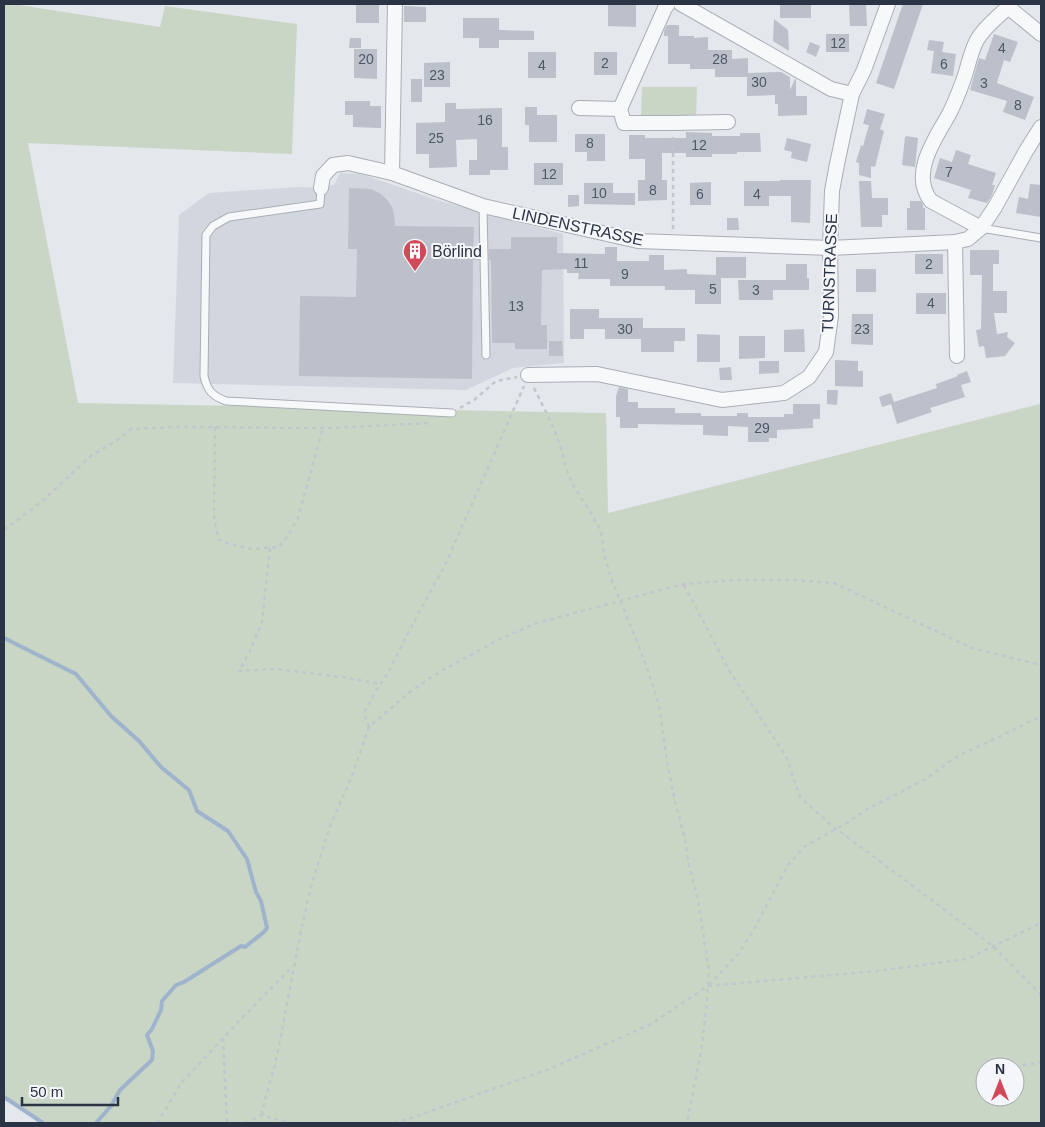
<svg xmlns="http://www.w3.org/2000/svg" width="1045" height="1127" font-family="Arial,sans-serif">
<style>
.built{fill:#d2d6de}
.green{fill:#c9d6c5;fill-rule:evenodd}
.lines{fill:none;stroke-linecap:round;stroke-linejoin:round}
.stream{stroke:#9fb4cc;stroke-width:4}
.building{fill:#bbc0ca}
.lane-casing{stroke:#a9aeb7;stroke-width:9}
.street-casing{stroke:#a9aeb7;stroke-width:16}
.path{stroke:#c2c5cb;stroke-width:2.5;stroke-dasharray:4 4;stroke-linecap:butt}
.lane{stroke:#f7f8fa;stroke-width:7}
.street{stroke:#f7f8fa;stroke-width:14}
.labels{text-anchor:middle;stroke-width:4;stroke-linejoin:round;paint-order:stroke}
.number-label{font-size:14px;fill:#4f5766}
.street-label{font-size:16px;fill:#2b3445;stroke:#f4f6f9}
.poi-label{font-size:16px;fill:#2b3445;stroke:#f4f6f9;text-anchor:start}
</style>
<rect width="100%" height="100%" fill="#e4e7ec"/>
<path class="built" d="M340,173L361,174L440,201L563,234L564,363L513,368L466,390L173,383L179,215L209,193L298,187L321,188L334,185Z"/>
<g class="green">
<path d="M4,4H13L160,27L165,6L297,24L292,154L28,143L78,403L606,413L608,513L1040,404L1041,1123H46L38,1120L4,1097ZM985,1067H1015V1097H985Z"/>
<path d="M642,87H697L696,118H641Z"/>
</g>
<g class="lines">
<g class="stream">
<path d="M4,638L76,674L111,716L139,741L161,767L189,790L197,811L228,831L247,859L256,892L261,901L267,928L264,932L245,947L241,946L184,982L176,985L162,1001L161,1010L152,1029L147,1035L153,1051L152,1060L120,1090L111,1106L96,1123"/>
<path d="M4,1097L43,1123"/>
</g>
</g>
<g class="building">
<path d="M363,4L379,5V23H356V5Z"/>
<path d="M608,4H636V27L608,26Z"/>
<rect x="780" y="4" width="31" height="14"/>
<path d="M849,4H866L867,26H850Z"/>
<path d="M903,4H923L894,89L876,83Z"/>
<path d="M404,6L426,7V22H404Z"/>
<path d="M463,18H499V30L534,31V40H499V48H479V38H463Z"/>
<path d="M774,19L788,30L789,51L773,41Z"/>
<path d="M667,25H679V36H694V38L708,37V50H732V59L748,58V73L781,72L790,77V90L795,79H796V96H807V115L778,116V104H775V95L747,96V77H715V69H690V64H668V36H664V31Z"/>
<rect x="826" y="34" width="23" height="18"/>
<path d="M994,34L1018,42L1010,62L1004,60L997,83L1034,97L1025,120L1003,112L1007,101L970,90L979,58L985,60Z"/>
<path d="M350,38H361V48H349Z"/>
<path d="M929,40L944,42L942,52L956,54L953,76L931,73L934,51L927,50Z"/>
<path d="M810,42L820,46L816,57L806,52Z"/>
<path d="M354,49H377V79L354,78Z"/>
<rect x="528" y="52" width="28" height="26"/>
<rect x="594" y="52" width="23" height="23"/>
<path d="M450,62V87H424V63Z"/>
<rect x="411" y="79" width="11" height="23"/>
<path d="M345,101H370V106H381V128L353,127V115H345Z"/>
<path d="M445,103H456V109L502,108V147H508V170H490V175H469V160H477V139L456,140L457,167L429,168V154H416V123L445,122Z"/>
<path d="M525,107H537V115H557V142H529V125H525Z"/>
<path d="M867,109L885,114L880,129L884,131L875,167L871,166V178L859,175V163L856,162L861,145L863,146L869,125L863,124Z"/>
<path d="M686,132L712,133V136H740V133H760L761,152H737V154H712V157H686V153H662V180H667V200L638,201V180H645V159H629V135H645V138H686Z"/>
<path d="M575,134H605V161H587V152H575Z"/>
<path d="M906,136L918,138L915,167L902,165L905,137H906Z"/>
<path d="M787,138L811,144L807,162L791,158L792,152L784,150Z"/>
<path d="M956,150L971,155L968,164L996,173L992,185H995L992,195L987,203L968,198L971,190L934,178L940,158L952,162Z"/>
<rect x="534" y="163" width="29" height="22"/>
<path d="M780,180H811L810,223L791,222V196H769V206H744V181H780Z"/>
<path d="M859,181H871L872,198H888V215H882V227H861Z"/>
<path d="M711,182V205H690V183Z"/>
<path d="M584,183H613V193H635V205L584,204Z"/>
<path d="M1030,184L1041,185V217L1016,213L1019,197L1028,199Z"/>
<path d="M349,188L371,189L381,194L388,201L392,207L394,214L395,226L474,227L473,249H479V260H473L472,379L299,376L300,296L356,297L357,249H348Z"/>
<path d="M568,195H579V206L568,207Z"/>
<path d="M910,201H921L923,204V208H925V230H907V208H910Z"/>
<path d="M727,218H738L739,230H727Z"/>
<path d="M511,237H557V253L605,254V247H617V261H649V255H664V270L687,269V274L716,275V257H746V278H721V304H695V290H665V286H610V279H578L579,273H567V269L542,270L541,325H547V349H515V343H492L491,260H489V249H511Z"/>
<path d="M970,250H999V264H993V291H1007V313H994L997,334L1008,332L1007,337L1015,343L1005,356L986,358L984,346L979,347L976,330L981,329L982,275H970Z"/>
<rect x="915" y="254" width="28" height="20"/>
<path d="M786,264H807V278H809V290H773V300H739L738,280H786Z"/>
<rect x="856" y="269" width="20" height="23"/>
<rect x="916" y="293" width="30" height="21"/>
<path d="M570,309H599V318H643V328H685V341H674V352H641V339H605V329H584V339H570Z"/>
<path d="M852,314H873V345L851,344Z"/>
<path d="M804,329L805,352H784V330Z"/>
<path d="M697,334L720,335V362H697Z"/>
<path d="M739,336H765V358L739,359Z"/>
<path d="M549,341H562L563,356H549Z"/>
<path d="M835,360L858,361V371H863V387L835,386Z"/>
<path d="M759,361H779V373L759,374Z"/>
<path d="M731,367L732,380H720L719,368Z"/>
<path d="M967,371L971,382L961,385L965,397L930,408L932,412L897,424L891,404L882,407L879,397L891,393L894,402L937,388L936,384L958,376L957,375Z"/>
<path d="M619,387L628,389V402H638V408H675V413H701V416H737V413H748V417H784V414H793V404H820V419H813V428L777,430V438H769V442H748V427L728,426V436L703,435V425L638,424V428H620V417H616V396Z"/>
<path d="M827,390H838L837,405L827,404Z"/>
</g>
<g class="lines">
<g class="lane-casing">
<g id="lane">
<path d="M321,188L320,204L229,217L213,226L206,235L204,376C207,390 212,396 226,401L452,413"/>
<path d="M483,206L486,355"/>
<path d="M981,228L1041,238"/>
</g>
</g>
<g class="street-casing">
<g id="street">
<path d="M681,4L831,89L852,94"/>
<path d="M1007,4L1008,7L1041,34"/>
<path d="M579,108L620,109"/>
<path d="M620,109L624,123H673L728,122"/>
<path d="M620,109L665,8L668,4"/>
<path d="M392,173L395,4"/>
<path d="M321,188L323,176L333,165L348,163L392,173L483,206L638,241L830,248L955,242L968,239L981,228L995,207L1026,151L1041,127"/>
<path d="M981,228L931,201C910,175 934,140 948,116C954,105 959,92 963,81C968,68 970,53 977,40C984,27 998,17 1008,7"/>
<path d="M955,242L957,356"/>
<path d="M528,375L597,374L722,400L784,393L809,377L826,352L831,316L830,248L832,191L837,164L852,94L864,70L888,4"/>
</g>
</g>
<g class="path">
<path d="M673,229V135"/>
<path d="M534,388L552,424L561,448L567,471L573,485L589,510L601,531L604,554L611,578L640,649L651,680L659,705L668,768L675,801L685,839L688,861L698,900L709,971L707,1001L702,1046L687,1123"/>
<path d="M460,408L474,400L496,381L517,377"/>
<path d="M215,427L214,515L216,529L219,540L230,544L252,549L279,547L287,537L298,518L323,428"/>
<path d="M4,530L40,503L92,455L116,441L131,429L176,427L330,428L431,423"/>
<path d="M270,548L262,622L250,651L239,671L276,669L343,677L380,684"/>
<path d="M684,585L730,672L786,756L800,797L830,824L993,946L1041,995"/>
<path d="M369,727L364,713L375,692L388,673L407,635L446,563L524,386"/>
<path d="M709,985L739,953L754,929L788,865L804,847L848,822L869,808L899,793L927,778L950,761L966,752L999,737L1041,716"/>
<path d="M223,1038L227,1123"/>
<path d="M1015,1067L1041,1062"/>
<path d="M262,1115L264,1103L275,1065L280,1040L300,936L311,886L330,826L352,776L369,727L410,692L439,672L502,638L537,623L684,584L735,580H793L834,583L972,648L1041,665"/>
<path d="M157,1123L182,1082L242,1018L293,966"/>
<path d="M245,1123L262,1115L289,1123"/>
<path d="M394,1123L411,1118L549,1069L613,1041L651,1024L708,986L877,971L967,959L1041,923"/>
</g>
<use href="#lane" class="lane"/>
<use href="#street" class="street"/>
</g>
<defs>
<g id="building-pin" transform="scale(1.25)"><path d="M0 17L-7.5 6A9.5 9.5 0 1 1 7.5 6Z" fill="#d1495b" stroke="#f4f6f9"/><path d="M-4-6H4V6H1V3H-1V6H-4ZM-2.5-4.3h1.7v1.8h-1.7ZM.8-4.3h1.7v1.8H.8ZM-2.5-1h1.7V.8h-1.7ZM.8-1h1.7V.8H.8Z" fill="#fff"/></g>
</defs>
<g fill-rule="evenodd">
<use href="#building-pin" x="415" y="251"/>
</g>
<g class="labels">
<g class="number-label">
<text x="838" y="48">12</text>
<text x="1002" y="53">4</text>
<text x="366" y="64">20</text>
<text x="720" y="64">28</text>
<text x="605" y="68">2</text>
<text x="944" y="69">6</text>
<text x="542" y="70">4</text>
<text x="437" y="80">23</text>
<text x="759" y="87">30</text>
<text x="984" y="88">3</text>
<text x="1018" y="110">8</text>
<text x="485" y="125">16</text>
<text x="436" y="143">25</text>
<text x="590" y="148">8</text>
<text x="699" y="150">12</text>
<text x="949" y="177">7</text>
<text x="549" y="179">12</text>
<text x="653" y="195">8</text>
<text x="599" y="198">10</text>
<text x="700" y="199">6</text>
<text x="757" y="199">4</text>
<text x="581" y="268">11</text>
<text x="929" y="269">2</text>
<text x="625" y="279">9</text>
<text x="713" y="294">5</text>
<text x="756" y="295">3</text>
<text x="931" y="308">4</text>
<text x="516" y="311">13</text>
<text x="625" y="334">30</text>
<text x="862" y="334">23</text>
<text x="762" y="433">29</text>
</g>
<g class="street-label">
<text transform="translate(578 226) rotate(12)" y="6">LINDENSTRASSE</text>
<text transform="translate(829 273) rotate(-88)" y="6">TURNSTRASSE</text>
</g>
<g class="poi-label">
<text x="432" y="257">Börlind</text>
</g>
</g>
<rect width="1045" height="1127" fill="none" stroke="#2b3445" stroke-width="10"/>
<g transform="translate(1000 1082)"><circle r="24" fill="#f4f6f9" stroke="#a4a8b1"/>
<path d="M0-4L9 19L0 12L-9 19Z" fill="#d1495b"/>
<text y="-8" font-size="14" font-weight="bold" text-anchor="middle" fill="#2b3445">N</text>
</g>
<path d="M22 1097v8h96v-8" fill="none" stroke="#2b3445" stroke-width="2.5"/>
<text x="30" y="1097" font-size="15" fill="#2b3445" stroke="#f4f6f9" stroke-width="4" paint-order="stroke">50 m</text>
</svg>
